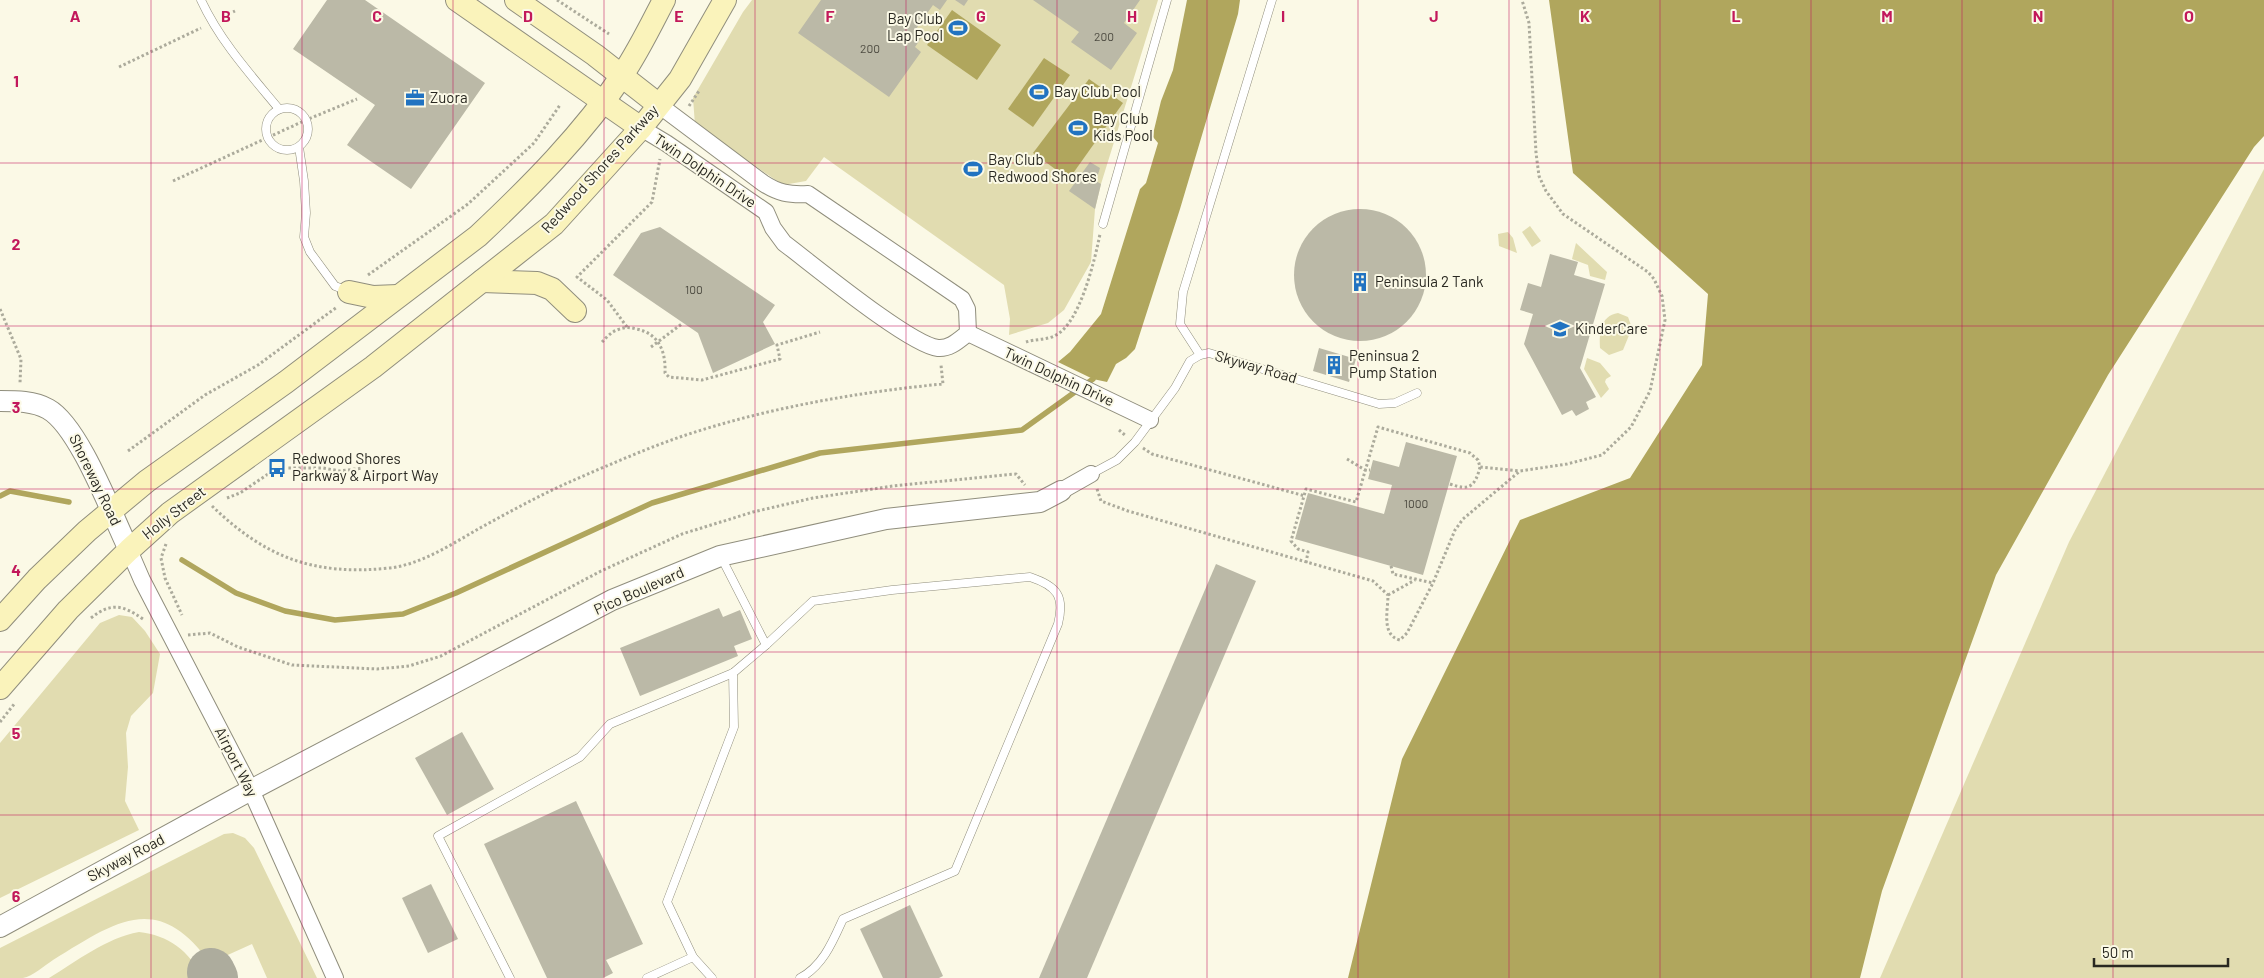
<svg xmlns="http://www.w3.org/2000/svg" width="2264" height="978" font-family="Barlow,sans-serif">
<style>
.green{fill:#e1dcb0}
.water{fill:#b0a65d}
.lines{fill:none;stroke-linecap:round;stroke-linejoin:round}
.stream{stroke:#b0a65d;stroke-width:5.5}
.taxiway{stroke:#adac9d;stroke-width:48}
.building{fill:#bbb9a7}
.service-casing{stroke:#908e7d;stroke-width:9}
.minor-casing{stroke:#908e7d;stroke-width:18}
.tertiary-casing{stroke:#908e7d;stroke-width:22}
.secondary-casing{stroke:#908e7d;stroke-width:24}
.path{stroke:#acab9c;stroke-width:3;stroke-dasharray:2.5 2.5;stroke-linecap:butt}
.service{stroke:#fff;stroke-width:8}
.minor{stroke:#fff;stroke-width:16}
.tertiary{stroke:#fff;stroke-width:20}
.secondary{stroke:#faf3bb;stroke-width:22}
.grid{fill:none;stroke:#c2185b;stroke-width:1;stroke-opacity:0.55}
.labels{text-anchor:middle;stroke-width:4;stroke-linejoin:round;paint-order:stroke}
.number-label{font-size:12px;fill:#4e4c42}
.poi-label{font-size:15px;fill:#292821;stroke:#fbf9e6;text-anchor:start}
.street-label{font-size:15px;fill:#292821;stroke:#fbf9e6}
.grid-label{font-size:16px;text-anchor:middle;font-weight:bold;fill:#c2185b;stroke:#fbf9e6;stroke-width:4;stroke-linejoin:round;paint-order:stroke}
</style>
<rect width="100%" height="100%" fill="#fbf9e6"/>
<g class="green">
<path d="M752,0H1158L1101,184L1095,209L1091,262L1064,310L1048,323L1009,335L1010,319L1004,285L824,157L806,181L783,185L695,125L693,98L743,12Z"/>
<path d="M2264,169V978H1880L2069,542Z"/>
<path d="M1530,226L1541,241L1532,247L1522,232Z"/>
<path d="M1508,232L1513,238L1517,253L1499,246L1498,234Z"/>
<path d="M1576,243L1607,272L1605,280L1590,276L1588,265L1572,259Z"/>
<path d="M1618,313L1628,317L1632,328L1623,350L1609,355L1600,348C1599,333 1600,316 1618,313Z"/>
<path d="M1587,358L1600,363L1611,376L1606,379L1605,382L1609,389L1601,398L1584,369Z"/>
<path d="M119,615L132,617L145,631L160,654L153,693L131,716L126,733L128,767L125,801L139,830L0,898V743L100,623Z"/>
<path d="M233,833L245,838L254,848L317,978H267L252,944L210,963C157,889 114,923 53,960C44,966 33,976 23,978C16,978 7,978 0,978V948L224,834Z"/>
<path d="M139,932C168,935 190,951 202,978H49C77,961 106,938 139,932Z"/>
</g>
<g class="water">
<path d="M1187,0H1240L1238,14L1180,209L1135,349L1126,358L1116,364L1107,382L1093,379L1058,362L1070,352L1101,314L1140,189L1146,183L1158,143L1153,137L1154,130L1161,101L1173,70Z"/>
<path d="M1549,0H2264V136L2254,147L2108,375L1996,575L1882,891L1860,978H1348L1402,759L1520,520L1630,478L1702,365L1708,294L1573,173Z"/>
<path d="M952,10L1001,45L977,80L927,45Z"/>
<path d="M1044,58L1070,75L1033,127L1008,109Z"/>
<path d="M1089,79L1123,103L1069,179L1033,153Z"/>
</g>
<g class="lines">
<g class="stream">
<path d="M0,496L10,491L69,502"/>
<path d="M182,560L236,593L285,611L335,620L403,614L456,593L652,503L820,453L1022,430L1093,379"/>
</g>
<path class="taxiway" d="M211,972L214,978"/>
</g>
<g class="building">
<path d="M327,0H365L485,83L411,189L347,145L375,105L293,49Z"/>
<path d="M821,0H947L940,10L933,5L916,29L924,34L915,47L921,52L889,97L798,33Z"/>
<path d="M955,0H968L964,6Z"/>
<path d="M1033,0H1140L1124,23L1137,33L1111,70L1071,42L1079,32Z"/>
<path d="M1090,162L1100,168L1096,181L1101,184L1095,209L1069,191Z"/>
<circle cx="1360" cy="275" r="66"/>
<path d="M660,227L775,305L763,322L775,344L713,373L698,333L613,275L641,233Z"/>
<path d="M1550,254L1578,262L1574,275L1605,284L1580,368L1596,397L1586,402L1589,409L1576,416L1572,410L1562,415L1524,344L1533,314L1520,310L1528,283L1541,287Z"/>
<path d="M1319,348L1356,359L1349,382L1313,371Z"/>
<path d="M1406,442L1457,456L1423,575L1295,539L1308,493L1384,514L1392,485L1368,479L1373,460L1399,467Z"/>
<path d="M1216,564L1256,581L1087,978H1039Z"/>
<path d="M719,608L723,617L740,610L752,639L734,646L738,656L640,696L620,648Z"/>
<path d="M462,732L494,789L447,815L415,758Z"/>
<path d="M576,801L643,944L606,960L613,973L603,978H547L484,844Z"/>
<path d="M431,884L458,939L428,953L402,898Z"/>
<path d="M910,905L943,976L939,978H883L860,929Z"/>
</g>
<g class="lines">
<g class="service-casing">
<g id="service">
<path d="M201,0C220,41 250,74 279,109"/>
<circle cx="287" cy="129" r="21"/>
<path d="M299,147L304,181L306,213L304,237L310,252L335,286L348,291"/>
<path d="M1103,224L1167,0"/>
<path d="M1200,355L1180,324L1183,292L1272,0"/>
<path d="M1091,474L1117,460L1135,442L1175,388L1190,361L1200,355L1209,353L1379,404L1395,403L1417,393"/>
<path d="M721,557L766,645"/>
<path d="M693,957L712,978"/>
<path d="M510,978L438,836L580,757L610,724L733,673L766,645L813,601L892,590L1030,577C1057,586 1065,596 1058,624L955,871L843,919C833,941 823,966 800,978"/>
<path d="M647,978L693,957L667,902L734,727L733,673"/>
</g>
</g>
<g class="minor-casing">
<g id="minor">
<path d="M641,128L666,143L766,212L773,228L784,243C812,264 910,345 938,348C950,349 959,340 968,333L967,309L962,299L808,194C789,195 778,193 763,183L659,105"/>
<path d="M968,333L1150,420"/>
<path d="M1061,491L1091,474"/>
<path d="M129,550L142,580L251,790L335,978"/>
</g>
</g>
<g class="tertiary-casing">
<g id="tertiary">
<path d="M0,401C16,401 34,401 48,409C79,426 112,515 129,550"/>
<path d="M0,927L251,790L612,600L720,556L886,519L1040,502L1061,491"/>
</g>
</g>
<g class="secondary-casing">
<g id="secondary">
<path d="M457,0L641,128"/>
<path d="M516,0L595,55L659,105"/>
<path d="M482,281L537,283L552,289L575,311"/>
<path d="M349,292L373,297L398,296"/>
<path d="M0,620L37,579L87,531L147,481L286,382L478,236C530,187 583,134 623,74C639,50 651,25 664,0"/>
<path d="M0,688L68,610L129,550L170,513L373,367L554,224L641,128L680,79L725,0"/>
</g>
</g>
<g class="path">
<path d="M557,0L609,34"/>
<path d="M224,16L235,11"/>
<path d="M119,67L201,28"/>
<path d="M689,106L699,91"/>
<path d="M173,181L306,120L357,99"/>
<path d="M368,275L468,204L534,143L560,105"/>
<path d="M0,309L21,359L20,383"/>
<path d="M627,327L607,300L577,277L652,202L660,159"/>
<path d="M602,342C606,338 611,332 617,330C624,327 630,327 636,329C659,333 666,352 665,373L669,377L702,380L780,359L777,345L820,332"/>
<path d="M1026,342C1035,339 1048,340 1056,335C1080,323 1095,259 1100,234"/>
<path d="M651,347L683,323"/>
<path d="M1119,430L1126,436"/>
<path d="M1143,448L1152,454L1305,496"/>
<path d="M128,451L205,395L258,365L337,307"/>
<path d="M1347,459L1365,470H1370"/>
<path d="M1450,484C1469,491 1475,487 1480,467"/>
<path d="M1097,489L1101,501L1128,511L1373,581L1388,595C1388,611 1381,635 1400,640L1407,633L1433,583L1455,530L1463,519L1520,471L1567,464L1602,455L1631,427L1650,391L1665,320L1662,296L1654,279L1648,272L1563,214L1546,191L1539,176L1536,153L1529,23L1522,0"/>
<path d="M227,498L240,493L277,468H323L340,471L363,468"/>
<path d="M212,506C266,558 314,576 390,568C422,564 452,544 480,528C511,511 542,494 574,480C609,465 645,449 680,437C762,409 857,392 943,384L941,365"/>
<path d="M166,544L161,558L165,578L182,615"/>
<path d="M1306,563L1308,552L1298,549L1291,541L1306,489L1356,502L1378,427L1470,453L1478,460L1480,467L1520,471"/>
<path d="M1391,566L1393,574L1433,583"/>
<path d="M1388,595L1415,580"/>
<path d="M91,618C111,602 123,605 143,619"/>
<path d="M188,635L210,633L238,647L292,665L377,669L409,666L441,656L601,571L682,534L753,512L813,498L893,486L1004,475L1016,474L1025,485"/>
<path d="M0,722L15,703"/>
</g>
<use href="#service" class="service"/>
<use href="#minor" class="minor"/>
<use href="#tertiary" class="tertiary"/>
<use href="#secondary" class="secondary"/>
</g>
<path class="grid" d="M151,0V978M302,0V978M453,0V978M604,0V978M755,0V978M906,0V978M1057,0V978M1207,0V978M1358,0V978M1509,0V978M1660,0V978M1811,0V978M1962,0V978M2113,0V978M0,163H2264M0,326H2264M0,489H2264M0,652H2264M0,815H2264"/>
<defs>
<g id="stadium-bare" transform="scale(1.5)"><path d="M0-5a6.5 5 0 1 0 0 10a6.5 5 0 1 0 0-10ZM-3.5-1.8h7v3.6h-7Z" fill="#2173c1" stroke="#fbf9e6" stroke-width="2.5" paint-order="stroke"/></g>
<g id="office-bare" transform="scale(1.5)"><path d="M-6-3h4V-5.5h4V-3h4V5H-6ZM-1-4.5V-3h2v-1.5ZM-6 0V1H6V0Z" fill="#2173c1" stroke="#fbf9e6" stroke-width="2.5" paint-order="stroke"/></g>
<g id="building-bare" transform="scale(1.5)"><path d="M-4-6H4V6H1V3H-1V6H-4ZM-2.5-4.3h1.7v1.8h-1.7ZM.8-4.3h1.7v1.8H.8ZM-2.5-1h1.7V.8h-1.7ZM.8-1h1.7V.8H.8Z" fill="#2173c1" stroke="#fbf9e6" stroke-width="2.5" paint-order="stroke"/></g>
<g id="school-bare" transform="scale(1.5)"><path d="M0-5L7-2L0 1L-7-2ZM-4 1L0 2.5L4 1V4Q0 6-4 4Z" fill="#2173c1" stroke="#fbf9e6" stroke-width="2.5" paint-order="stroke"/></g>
<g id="bus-bare" transform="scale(1.5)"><path d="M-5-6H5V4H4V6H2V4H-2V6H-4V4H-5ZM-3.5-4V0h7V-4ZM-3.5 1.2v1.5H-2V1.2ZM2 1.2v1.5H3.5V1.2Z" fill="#2173c1" stroke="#fbf9e6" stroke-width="2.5" paint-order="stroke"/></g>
</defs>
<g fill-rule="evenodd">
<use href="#stadium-bare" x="958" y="28"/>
<use href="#stadium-bare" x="1039" y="92"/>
<use href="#office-bare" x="415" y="98"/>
<use href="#stadium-bare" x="1078" y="128"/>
<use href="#stadium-bare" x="973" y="169"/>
<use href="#building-bare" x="1360" y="282"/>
<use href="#school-bare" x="1560" y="329"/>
<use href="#building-bare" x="1334" y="365"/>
<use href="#bus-bare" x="277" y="468"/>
</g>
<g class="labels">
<g class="number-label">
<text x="1104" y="41">200</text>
<text x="870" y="53">200</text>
<text x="694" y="294">100</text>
<text x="1416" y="508">1000</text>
</g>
<g class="poi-label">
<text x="943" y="24" text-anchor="end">Bay Club<tspan x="943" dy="17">Lap Pool</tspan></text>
<text x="1054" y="97">Bay Club Pool</text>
<text x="430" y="103">Zuora</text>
<text x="1093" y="124">Bay Club<tspan x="1093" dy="17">Kids Pool</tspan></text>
<text x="988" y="165">Bay Club<tspan x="988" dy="17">Redwood Shores</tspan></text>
<text x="1375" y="287">Peninsula 2 Tank</text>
<text x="1575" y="334">KinderCare</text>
<text x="1349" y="361">Peninsua 2<tspan x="1349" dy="17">Pump Station</tspan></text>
<text x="292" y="464">Redwood Shores<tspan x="292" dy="17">Parkway &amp; Airport Way</tspan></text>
</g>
<g class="street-label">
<text transform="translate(600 169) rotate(-48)" y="5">Redwood Shores Parkway</text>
<text transform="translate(705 171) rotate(34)" y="5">Twin Dolphin Drive</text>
<text transform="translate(1256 367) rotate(16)" y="5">Skyway Road</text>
<text transform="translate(1059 377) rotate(25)" y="5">Twin Dolphin Drive</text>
<text transform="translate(95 480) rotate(64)" y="5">Shoreway Road</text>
<text transform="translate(174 513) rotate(-38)" y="5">Holly Street</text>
<text transform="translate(639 591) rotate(-24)" y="5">Pico Boulevard</text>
<text transform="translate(236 762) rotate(63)" y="5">Airport Way</text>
<text transform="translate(126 858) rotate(-28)" y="5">Skyway Road</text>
</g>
</g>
<g class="grid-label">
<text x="75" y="22">A</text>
<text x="226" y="22">B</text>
<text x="377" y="22">C</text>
<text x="528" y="22">D</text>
<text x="679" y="22">E</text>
<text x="830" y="22">F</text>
<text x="981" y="22">G</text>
<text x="1132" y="22">H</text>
<text x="1283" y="22">I</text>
<text x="1434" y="22">J</text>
<text x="1585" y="22">K</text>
<text x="1736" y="22">L</text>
<text x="1887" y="22">M</text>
<text x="2038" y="22">N</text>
<text x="2189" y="22">O</text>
<text x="16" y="87">1</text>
<text x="16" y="250">2</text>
<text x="16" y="413">3</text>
<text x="16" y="576">4</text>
<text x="16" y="739">5</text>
<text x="16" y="902">6</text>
</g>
<path d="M2094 958v8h134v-8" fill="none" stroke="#292821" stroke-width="2.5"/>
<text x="2102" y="958" font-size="15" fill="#292821" stroke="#fbf9e6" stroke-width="4" paint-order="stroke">50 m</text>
</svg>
